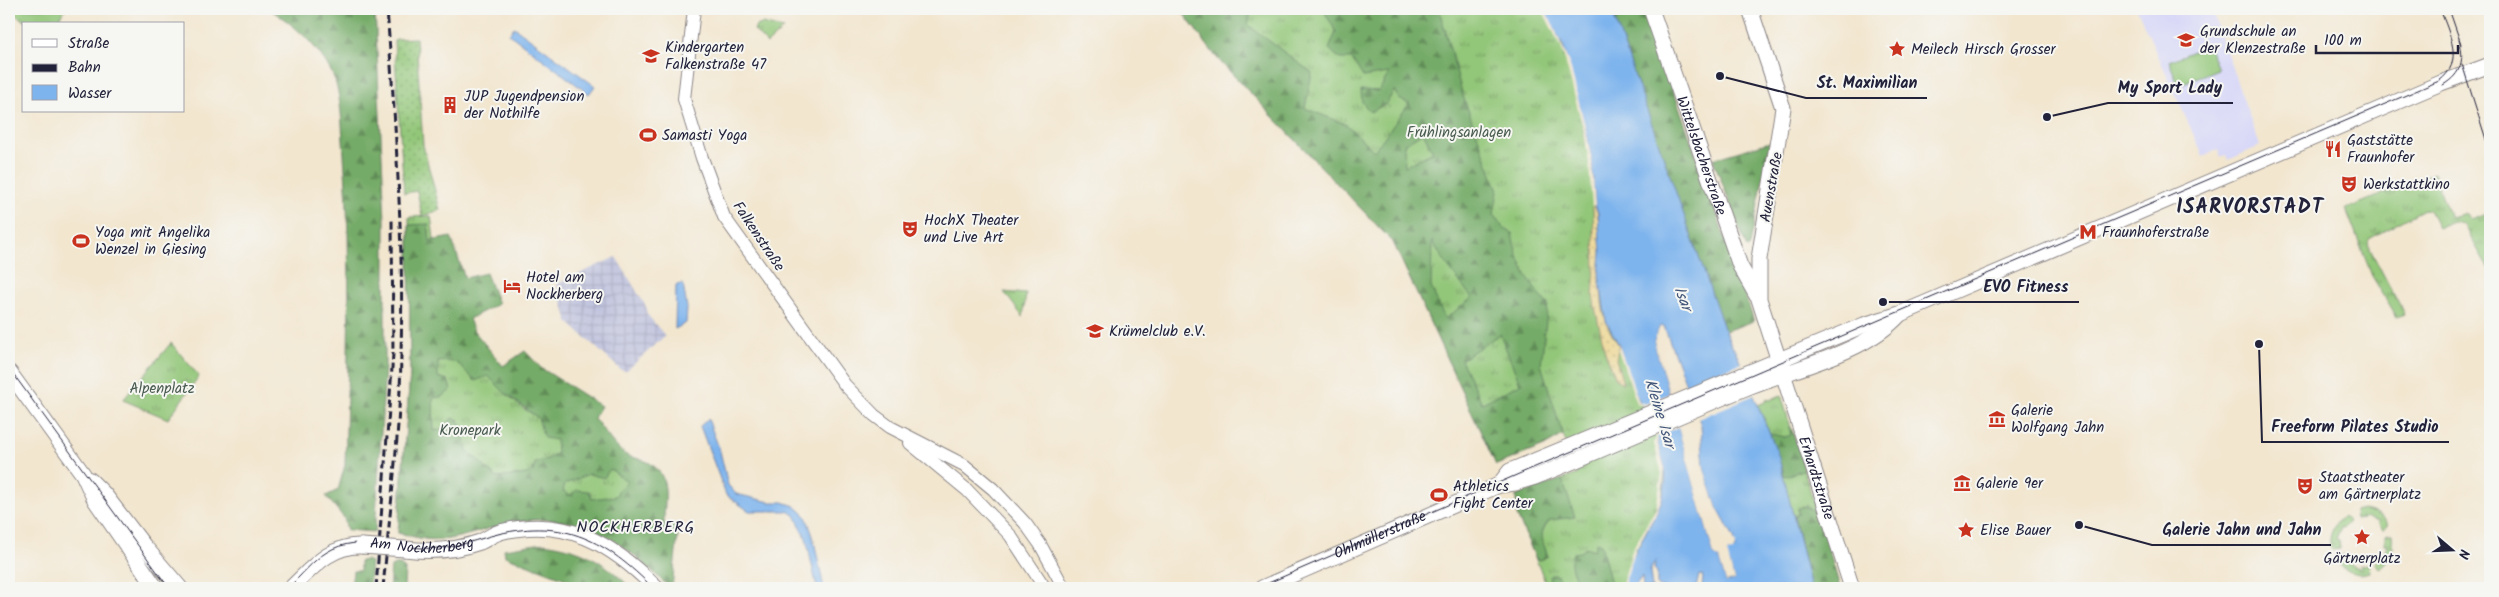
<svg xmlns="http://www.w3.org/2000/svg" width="2499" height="597" font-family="Kalam,sans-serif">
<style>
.built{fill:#d7d7f8}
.industrial{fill:url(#industrial-grid)}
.grass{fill:url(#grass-tufts);stroke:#5a745a}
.forest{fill:url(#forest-firs);stroke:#4c6652;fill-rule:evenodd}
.sand{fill:url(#sand-dots);stroke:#887e6c}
.garden{fill:url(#garden-dots);stroke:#5a745a}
.pitch{fill:#92c678;stroke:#5a745a}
.water{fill:#7eb4ed;stroke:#506b94;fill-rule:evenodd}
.pier{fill:#f2e6cf;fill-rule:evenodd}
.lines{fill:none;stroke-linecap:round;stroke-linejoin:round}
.minor-casing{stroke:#8a8485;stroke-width:14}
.major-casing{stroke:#8a8485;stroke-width:17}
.minor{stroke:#fff;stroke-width:12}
.major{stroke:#fff;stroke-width:15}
.tram{stroke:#22223b;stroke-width:1}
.rail{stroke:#22223b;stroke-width:3;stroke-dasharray:8 4;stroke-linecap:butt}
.major-bridge-casing{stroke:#8a8485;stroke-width:17;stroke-linecap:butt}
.major-bridge{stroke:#fff;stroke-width:15}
.labels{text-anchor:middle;stroke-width:4;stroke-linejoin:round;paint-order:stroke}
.poi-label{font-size:15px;fill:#22223b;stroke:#f6f6f2;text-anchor:start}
.park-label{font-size:15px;fill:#495b50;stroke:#f6f6f2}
.street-label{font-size:15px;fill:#22223b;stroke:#f6f6f2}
.water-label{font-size:16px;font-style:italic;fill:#425579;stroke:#f6f6f2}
.neighbourhood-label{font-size:16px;letter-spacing:1px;fill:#22223b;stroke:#f6f6f2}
.district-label{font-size:20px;font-weight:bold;letter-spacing:1px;fill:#22223b;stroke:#f6f6f2}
.leader{fill:none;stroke:#22223b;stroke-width:2}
.callout-dot{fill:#22223b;stroke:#f6f6f2;stroke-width:2}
.callout-label{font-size:16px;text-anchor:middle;font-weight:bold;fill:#22223b;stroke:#f6f6f2;stroke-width:4;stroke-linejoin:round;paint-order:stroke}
</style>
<defs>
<pattern id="industrial-grid" width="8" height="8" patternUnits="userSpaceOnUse" patternTransform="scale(1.25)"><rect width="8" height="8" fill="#bfc2dd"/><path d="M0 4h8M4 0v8" fill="none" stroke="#a4a6bf"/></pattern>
<pattern id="grass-tufts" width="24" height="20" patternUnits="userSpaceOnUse" patternTransform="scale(1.25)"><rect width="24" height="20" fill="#92c678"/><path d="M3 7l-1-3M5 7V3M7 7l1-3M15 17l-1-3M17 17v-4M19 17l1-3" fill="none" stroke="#77a064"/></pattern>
<pattern id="forest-firs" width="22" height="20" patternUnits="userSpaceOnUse" patternTransform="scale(1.25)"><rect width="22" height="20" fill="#75ab68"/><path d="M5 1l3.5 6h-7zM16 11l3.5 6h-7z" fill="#608b57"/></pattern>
<pattern id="sand-dots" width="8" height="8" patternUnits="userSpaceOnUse" patternTransform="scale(1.25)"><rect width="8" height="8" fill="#eeda9e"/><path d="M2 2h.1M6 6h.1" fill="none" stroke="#ccbb89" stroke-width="1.8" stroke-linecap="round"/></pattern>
<pattern id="garden-dots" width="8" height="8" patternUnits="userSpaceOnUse" patternTransform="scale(1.25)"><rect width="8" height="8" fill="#92c678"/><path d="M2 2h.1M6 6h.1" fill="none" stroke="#77a064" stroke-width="1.8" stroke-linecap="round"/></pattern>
</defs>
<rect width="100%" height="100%" fill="#f6f6f2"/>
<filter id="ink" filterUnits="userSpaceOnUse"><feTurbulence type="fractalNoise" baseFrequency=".02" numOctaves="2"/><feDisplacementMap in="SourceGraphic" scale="10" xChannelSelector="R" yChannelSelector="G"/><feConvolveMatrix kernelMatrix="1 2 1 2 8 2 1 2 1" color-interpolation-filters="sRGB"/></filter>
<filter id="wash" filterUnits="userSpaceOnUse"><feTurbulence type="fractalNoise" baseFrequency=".0096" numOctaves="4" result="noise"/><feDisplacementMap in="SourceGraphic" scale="20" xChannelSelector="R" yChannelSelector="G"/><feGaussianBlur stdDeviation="1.12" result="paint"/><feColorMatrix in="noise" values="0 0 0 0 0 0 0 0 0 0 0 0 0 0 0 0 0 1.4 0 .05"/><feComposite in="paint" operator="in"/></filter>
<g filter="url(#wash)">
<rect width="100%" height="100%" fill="#f2e6cf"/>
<path class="built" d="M2137,9H2211L2260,146L2228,160L2226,155L2221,157L2218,149L2203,156Z"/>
<path class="industrial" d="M616,257L647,308L646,313L665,336L626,371L621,370L568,322L557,284Z"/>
<g class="grass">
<path d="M15,9H65L56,24H30L12,13Z"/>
<path d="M1180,9H1544L1553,24L1570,66L1642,402L1658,437L1665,468L1663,490L1623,588H1548L1517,515L1516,496L1578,474L1563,435L1544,446L1496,465L1393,242L1217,58Z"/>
<path d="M762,24L783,29L767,44L754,30L756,26Z"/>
<path d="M2434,173L2450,218L2466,214L2470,219L2490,212V271L2463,224L2454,222L2438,227L2429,210L2424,209L2369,239L2370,249L2404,314L2397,317L2372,276L2346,209Z"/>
<path d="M431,216L440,285L505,393L524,409L558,429L646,493L658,577C617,532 566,510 507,524C485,528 461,539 439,540C425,540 411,536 398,533L410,374L409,217Z"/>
<path d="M1004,292L1026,294L1023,317Z"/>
<path d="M171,343L199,376L168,419L123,400Z"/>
<path d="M1781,395L1840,588H1811L1778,454L1758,405L1767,401L1766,399L1770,400Z"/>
<path d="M2363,510C2373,512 2385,515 2387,526L2383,530L2376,523L2378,521L2365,517L2364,519L2355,520L2354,512Z"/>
<path d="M2343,516L2349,522L2343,528L2341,527L2336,539L2339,540L2340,549L2332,550C2326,538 2334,524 2343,516Z"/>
<path d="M2389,534H2393C2395,547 2391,563 2379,568L2374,562L2381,556L2383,557L2388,545L2385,544V535Z"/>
<path d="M2342,555C2348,562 2349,565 2359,568L2360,565L2369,564L2370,572C2357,577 2344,571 2336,561Z"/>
</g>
<g class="forest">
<path d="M269,9H375L385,220V367L375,532L347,530L344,518L326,496L338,490L345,465C348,361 352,258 344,155C342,131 342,94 332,73C318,46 294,24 269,9Z"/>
<path d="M1180,9H1251L1248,25L1312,73L1305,108L1347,125L1374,151L1409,104L1399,99L1394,91L1386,104L1370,112L1362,102L1361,90L1379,91L1389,73L1363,77L1352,59H1340L1329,49L1336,32L1323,9H1439L1463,96L1498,191L1494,214L1503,228L1512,233C1517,260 1528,284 1548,304L1541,364L1563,435L1544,446L1496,465L1393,242L1217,58ZM1423,132L1433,152L1405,166L1404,144ZM1432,241L1446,264L1472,298L1445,319L1431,287ZM1500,334L1520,384L1482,403L1461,360Z"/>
<path d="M1611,9H1645L1754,321L1725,331Z"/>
<path d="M1770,142L1750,246L1747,248L1713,159Z"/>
<path d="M428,224L430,241L451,237L465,278L486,273L498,304L469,319L474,331L503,366L525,351L541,368L601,406L594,418C604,430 615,449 628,456C633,458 638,458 643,460C673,471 664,498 664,524L679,525L672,588H669C623,539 575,507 505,524C484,529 460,539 439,540C425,540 411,536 398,533L410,374L409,225ZM447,361L457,363L475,381L488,376L505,393L538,418L544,438L556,440L557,453L548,459L535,463L533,471L526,474L497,478L467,450L459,420L452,418L442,429L434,431L433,398L442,397L451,390L448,380L438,377V362ZM610,469L628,482L619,489L616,496L592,499L589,491L577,490L570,495L563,491L565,484L589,474L604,478Z"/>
<path d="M1791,427L1805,469L1787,476L1784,475L1770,434L1785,437L1791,435L1789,428Z"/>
<path d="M1562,479L1575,517L1550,520C1538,533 1542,540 1548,556L1541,560L1536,559L1517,515L1516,496Z"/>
<path d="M1805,506L1819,514L1840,588H1811L1794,516L1798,514V508Z"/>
<path d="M1596,542L1601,544L1612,588H1548L1550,575H1557L1561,584L1576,579C1571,569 1569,564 1573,553L1580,552L1586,547L1594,550Z"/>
<path d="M543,543C583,548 603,561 631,588H589L505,556L504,549Z"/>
<path d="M365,560L371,562L369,588H351L353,571H360V561Z"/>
<path d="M395,565H400L405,569L404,588H389L391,567Z"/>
</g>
<path class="sand" d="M1595,205C1612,250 1586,305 1619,345L1616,359L1623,384L1616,379L1605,352L1596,312L1593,296L1595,268L1593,206Z"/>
<path class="garden" d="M416,38L423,145L440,210L422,216L417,191L404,193L394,41L396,39Z"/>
<path class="pitch" d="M2208,45L2218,69L2178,85L2169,61Z"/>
<g class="water">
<path d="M1544,9H1611L1725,331L1731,345L1735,350L1778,454L1811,588H1702L1703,576L1699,575L1696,588H1662L1657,586V572L1654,569L1656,560L1650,571L1652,588H1643L1642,576L1634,588H1623C1627,546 1671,513 1665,468C1663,460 1659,451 1657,442L1658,439L1631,384L1619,345L1606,321L1599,275L1601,253L1598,213L1595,205L1592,162L1586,130L1563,46ZM1660,326H1664L1701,425L1704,469L1717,508L1734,538L1735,549L1726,552L1734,580L1726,582L1719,559L1714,555L1654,341Z"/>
<path d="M514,27L595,86L589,94L509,34Z"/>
<path d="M683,284L687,308L686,323L675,329L676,285Z"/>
<path d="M708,419L720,451L728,485L736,494L770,502H783L795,506L806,516L813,536L824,588H817L806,538L795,515L787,511H749L726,495L700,426Z"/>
</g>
<g class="pier">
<path d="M1542,9H1544L1553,24L1570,66L1586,130L1592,162L1595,205L1592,206L1589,163L1584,131L1567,67L1561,47Z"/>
<path d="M1660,326H1663L1686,386L1741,363L1754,395L1698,419L1704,469L1717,508L1736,544L1733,551L1727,552L1734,580L1726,582L1719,559L1714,555L1678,427L1658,436L1657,442L1665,468L1661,500L1655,515L1636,548L1623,588H1621L1633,548L1656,508L1662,474L1654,443L1656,437L1643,406L1637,403L1618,350L1619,345L1639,402L1645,404L1669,394L1654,341ZM1662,329L1698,425L1699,461L1710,495L1734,544L1730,550L1724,551L1731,578L1728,579L1722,558L1716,554L1657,341Z"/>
</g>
</g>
<g filter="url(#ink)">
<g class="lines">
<g class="minor-casing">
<g id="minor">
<path d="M694,9L684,99L702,158L724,217L845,385L874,415L890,427L964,465L993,489L1025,523L1040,544L1064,588"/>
<path d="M910,443L967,490L1010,535L1045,588"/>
</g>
</g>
<g class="major-casing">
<g id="major">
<path id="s1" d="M1651,9L1740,266L1757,296"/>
<path id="s2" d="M1750,9L1783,108L1759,259V299L1852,588"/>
<path d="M9,372L83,474L95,500L156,588"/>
<path d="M90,480L104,494L144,546L180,588"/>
<path d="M1499,485L1510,471L1864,325L1900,314L2441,83L2490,65"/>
<path d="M405,549C430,552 455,551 480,542C487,539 493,534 500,532C566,515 612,544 656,588"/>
<path d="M291,588C311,569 331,544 362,546"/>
<path d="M1262,588L1499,485L1515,483L1535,477C1607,448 1677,416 1748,387C1797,367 1864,354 1900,314"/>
</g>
</g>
<use href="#minor" class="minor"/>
<use href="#major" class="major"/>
<g class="tram">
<path d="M2449,9L2461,44"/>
<path d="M2462,64L2490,152"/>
<path d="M2443,85C2462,74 2465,59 2459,39"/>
<path d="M9,368L169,588"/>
<path id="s3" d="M288,588C301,576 312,561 327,552C359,532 403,551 439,548C459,547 478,539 498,534C565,518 606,541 653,588"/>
<path id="s4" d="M1257,588L1528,470L2439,81C2465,62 2449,34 2440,9"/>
</g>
<g class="rail">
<path d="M376,588L393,354L392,217"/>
<path d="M383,588C390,510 400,432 401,354C404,239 395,123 387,9"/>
</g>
<g class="major-bridge-casing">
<path id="major-bridge" d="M362,546L405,549"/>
</g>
<use href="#major-bridge" class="major-bridge"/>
</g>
</g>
<defs>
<g id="school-bare" transform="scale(1.35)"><path d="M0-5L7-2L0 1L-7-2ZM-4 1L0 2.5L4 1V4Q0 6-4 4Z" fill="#c8321e" stroke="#f6f6f2" stroke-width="2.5" paint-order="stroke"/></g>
<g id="sight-bare" transform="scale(1.35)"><path d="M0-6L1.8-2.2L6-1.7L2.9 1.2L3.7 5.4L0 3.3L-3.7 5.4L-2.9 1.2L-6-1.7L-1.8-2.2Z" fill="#c8321e" stroke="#f6f6f2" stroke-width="2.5" paint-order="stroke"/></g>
<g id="building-bare" transform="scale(1.35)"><path d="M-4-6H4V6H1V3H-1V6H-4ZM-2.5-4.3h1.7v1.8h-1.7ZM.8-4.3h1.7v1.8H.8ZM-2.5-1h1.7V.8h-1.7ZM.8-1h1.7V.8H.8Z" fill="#c8321e" stroke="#f6f6f2" stroke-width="2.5" paint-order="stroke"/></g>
<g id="stadium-bare" transform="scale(1.35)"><path d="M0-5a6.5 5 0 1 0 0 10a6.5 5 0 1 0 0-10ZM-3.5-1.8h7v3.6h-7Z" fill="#c8321e" stroke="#f6f6f2" stroke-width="2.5" paint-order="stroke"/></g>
<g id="restaurant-bare" transform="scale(1.35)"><path d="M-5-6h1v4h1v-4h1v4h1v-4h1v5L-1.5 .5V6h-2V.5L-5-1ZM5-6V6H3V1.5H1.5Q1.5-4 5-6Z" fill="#c8321e" stroke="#f6f6f2" stroke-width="2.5" paint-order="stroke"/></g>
<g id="theatre-bare" transform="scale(1.35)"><path d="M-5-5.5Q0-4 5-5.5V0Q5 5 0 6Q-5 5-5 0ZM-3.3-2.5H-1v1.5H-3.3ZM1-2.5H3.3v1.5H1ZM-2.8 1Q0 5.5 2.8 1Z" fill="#c8321e" stroke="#f6f6f2" stroke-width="2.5" paint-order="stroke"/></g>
<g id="metro-bare" transform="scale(1.35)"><path d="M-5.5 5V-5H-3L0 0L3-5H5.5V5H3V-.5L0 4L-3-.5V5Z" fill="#c8321e" stroke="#f6f6f2" stroke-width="2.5" paint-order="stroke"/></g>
<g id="hotel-bare" transform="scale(1.35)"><path d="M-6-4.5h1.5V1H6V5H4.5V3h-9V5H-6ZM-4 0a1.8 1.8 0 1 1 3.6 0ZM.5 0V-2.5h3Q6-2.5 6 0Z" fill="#c8321e" stroke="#f6f6f2" stroke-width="2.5" paint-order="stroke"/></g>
<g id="museum-bare" transform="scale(1.35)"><path d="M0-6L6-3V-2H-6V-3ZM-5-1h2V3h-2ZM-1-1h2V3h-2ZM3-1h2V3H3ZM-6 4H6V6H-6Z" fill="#c8321e" stroke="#f6f6f2" stroke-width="2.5" paint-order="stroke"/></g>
</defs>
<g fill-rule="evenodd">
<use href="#school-bare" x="2186" y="40"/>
<use href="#sight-bare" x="1897" y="49"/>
<use href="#school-bare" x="651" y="56"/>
<use href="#building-bare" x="450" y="105"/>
<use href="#stadium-bare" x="648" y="135"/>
<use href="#restaurant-bare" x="2333" y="149"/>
<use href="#theatre-bare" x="2349" y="184"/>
<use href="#theatre-bare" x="910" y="229"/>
<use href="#metro-bare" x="2088" y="232"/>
<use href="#stadium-bare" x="81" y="241"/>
<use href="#hotel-bare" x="512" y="286"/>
<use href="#school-bare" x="1095" y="331"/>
<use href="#museum-bare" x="1997" y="419"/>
<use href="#museum-bare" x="1962" y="483"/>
<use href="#theatre-bare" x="2305" y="486"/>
<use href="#stadium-bare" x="1439" y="495"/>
<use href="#sight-bare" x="1966" y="530"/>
<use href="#sight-bare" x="2362" y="537"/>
</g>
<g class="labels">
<g class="poi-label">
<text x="2200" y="36">Grundschule an<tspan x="2200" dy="17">der Klenzestraße</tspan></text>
<text x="665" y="52">Kindergarten<tspan x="665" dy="17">Falkenstraße 47</tspan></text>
<text x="1911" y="54">Meilech Hirsch Grosser</text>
<text x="464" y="101">JUP Jugendpension<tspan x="464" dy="17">der Nothilfe</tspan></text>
<text x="662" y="140">Samasti Yoga</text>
<text x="2347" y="145">Gaststätte<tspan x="2347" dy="17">Fraunhofer</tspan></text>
<text x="2363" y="189">Werkstattkino</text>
<text x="924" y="225">HochX Theater<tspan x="924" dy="17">und Live Art</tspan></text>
<text x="95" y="237">Yoga mit Angelika<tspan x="95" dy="17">Wenzel in Giesing</tspan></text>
<text x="2102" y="237">Fraunhoferstraße</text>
<text x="526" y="282">Hotel am<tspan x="526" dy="17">Nockherberg</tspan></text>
<text x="1109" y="336">Krümelclub e.V.</text>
<text x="2011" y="415">Galerie<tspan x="2011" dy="17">Wolfgang Jahn</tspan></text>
<text x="2319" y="482">Staatstheater<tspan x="2319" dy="17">am Gärtnerplatz</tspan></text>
<text x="1976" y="488">Galerie 9er</text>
<text x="1453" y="491">Athletics<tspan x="1453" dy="17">Fight Center</tspan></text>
<text x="1980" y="535">Elise Bauer</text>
<text x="2362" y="563" text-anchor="middle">Gärtnerplatz</text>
</g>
<g class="park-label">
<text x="1459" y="137">Frühlingsanlagen</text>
<text x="162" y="393">Alpenplatz</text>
<text x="470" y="435">Kronepark</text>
</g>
<g class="street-label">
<text dy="5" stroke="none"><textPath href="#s1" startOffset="155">Wittelsbacherstraße</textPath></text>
<text transform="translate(1771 187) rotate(-80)" y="5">Auenstraße</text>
<text transform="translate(759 236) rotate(56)" y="5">Falkenstraße</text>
<text dy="5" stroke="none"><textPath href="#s2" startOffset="485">Erhardtstraße</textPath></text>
<text dy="5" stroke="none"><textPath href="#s4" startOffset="134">Ohlmüllerstraße</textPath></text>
<text dy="5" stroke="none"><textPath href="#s3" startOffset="150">Am Nockherberg</textPath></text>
</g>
<g class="water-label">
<text transform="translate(1684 298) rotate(69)" y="6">Isar</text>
<text transform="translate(1661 413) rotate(73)" y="6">Kleine Isar</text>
</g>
<g class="neighbourhood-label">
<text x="636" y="532">NOCKHERBERG</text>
</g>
<g class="district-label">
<text x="2250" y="213">ISARVORSTADT</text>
</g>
</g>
<path class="leader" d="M1720 76L1806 98H1927M2047 117L2108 103H2233M1883 302L1974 302H2079M2259 344L2262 442H2449M2079 525L2152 545H2331"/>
<g class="callout-dot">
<circle cx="1720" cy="76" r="5"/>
<circle cx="2047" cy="117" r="5"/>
<circle cx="1883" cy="302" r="5"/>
<circle cx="2259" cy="344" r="5"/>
<circle cx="2079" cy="525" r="5"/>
</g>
<g class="callout-label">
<text x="1867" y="88">St. Maximilian</text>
<text x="2170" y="93">My Sport Lady</text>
<text x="2026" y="292">EVO Fitness</text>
<text x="2355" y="432">Freeform Pilates Studio</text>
<text x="2242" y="535">Galerie Jahn und Jahn</text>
</g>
<rect width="2499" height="597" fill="none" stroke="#f6f6f2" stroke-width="30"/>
<rect x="22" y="22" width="162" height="90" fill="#f6f6f2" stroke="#a1a1a9"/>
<rect x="32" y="39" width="25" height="8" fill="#ffffff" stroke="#a1a1a9"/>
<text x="68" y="48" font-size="15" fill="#22223b">Straße</text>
<rect x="32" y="64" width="25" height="8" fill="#22223b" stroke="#a1a1a9"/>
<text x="68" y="72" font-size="15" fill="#22223b">Bahn</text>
<rect x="32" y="85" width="25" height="15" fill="#7eb4ed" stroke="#a1a1a9"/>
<text x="68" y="98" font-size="15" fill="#22223b">Wasser</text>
<g transform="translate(2452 550) rotate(109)" stroke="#f6f6f2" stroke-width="4" paint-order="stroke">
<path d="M0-4L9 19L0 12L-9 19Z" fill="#22223b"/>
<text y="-8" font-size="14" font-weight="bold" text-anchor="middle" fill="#22223b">N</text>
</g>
<path d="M2316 45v8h142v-8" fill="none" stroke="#22223b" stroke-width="2.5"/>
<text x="2324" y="45" font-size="15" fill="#22223b" stroke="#f6f6f2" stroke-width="4" paint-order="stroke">100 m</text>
</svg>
